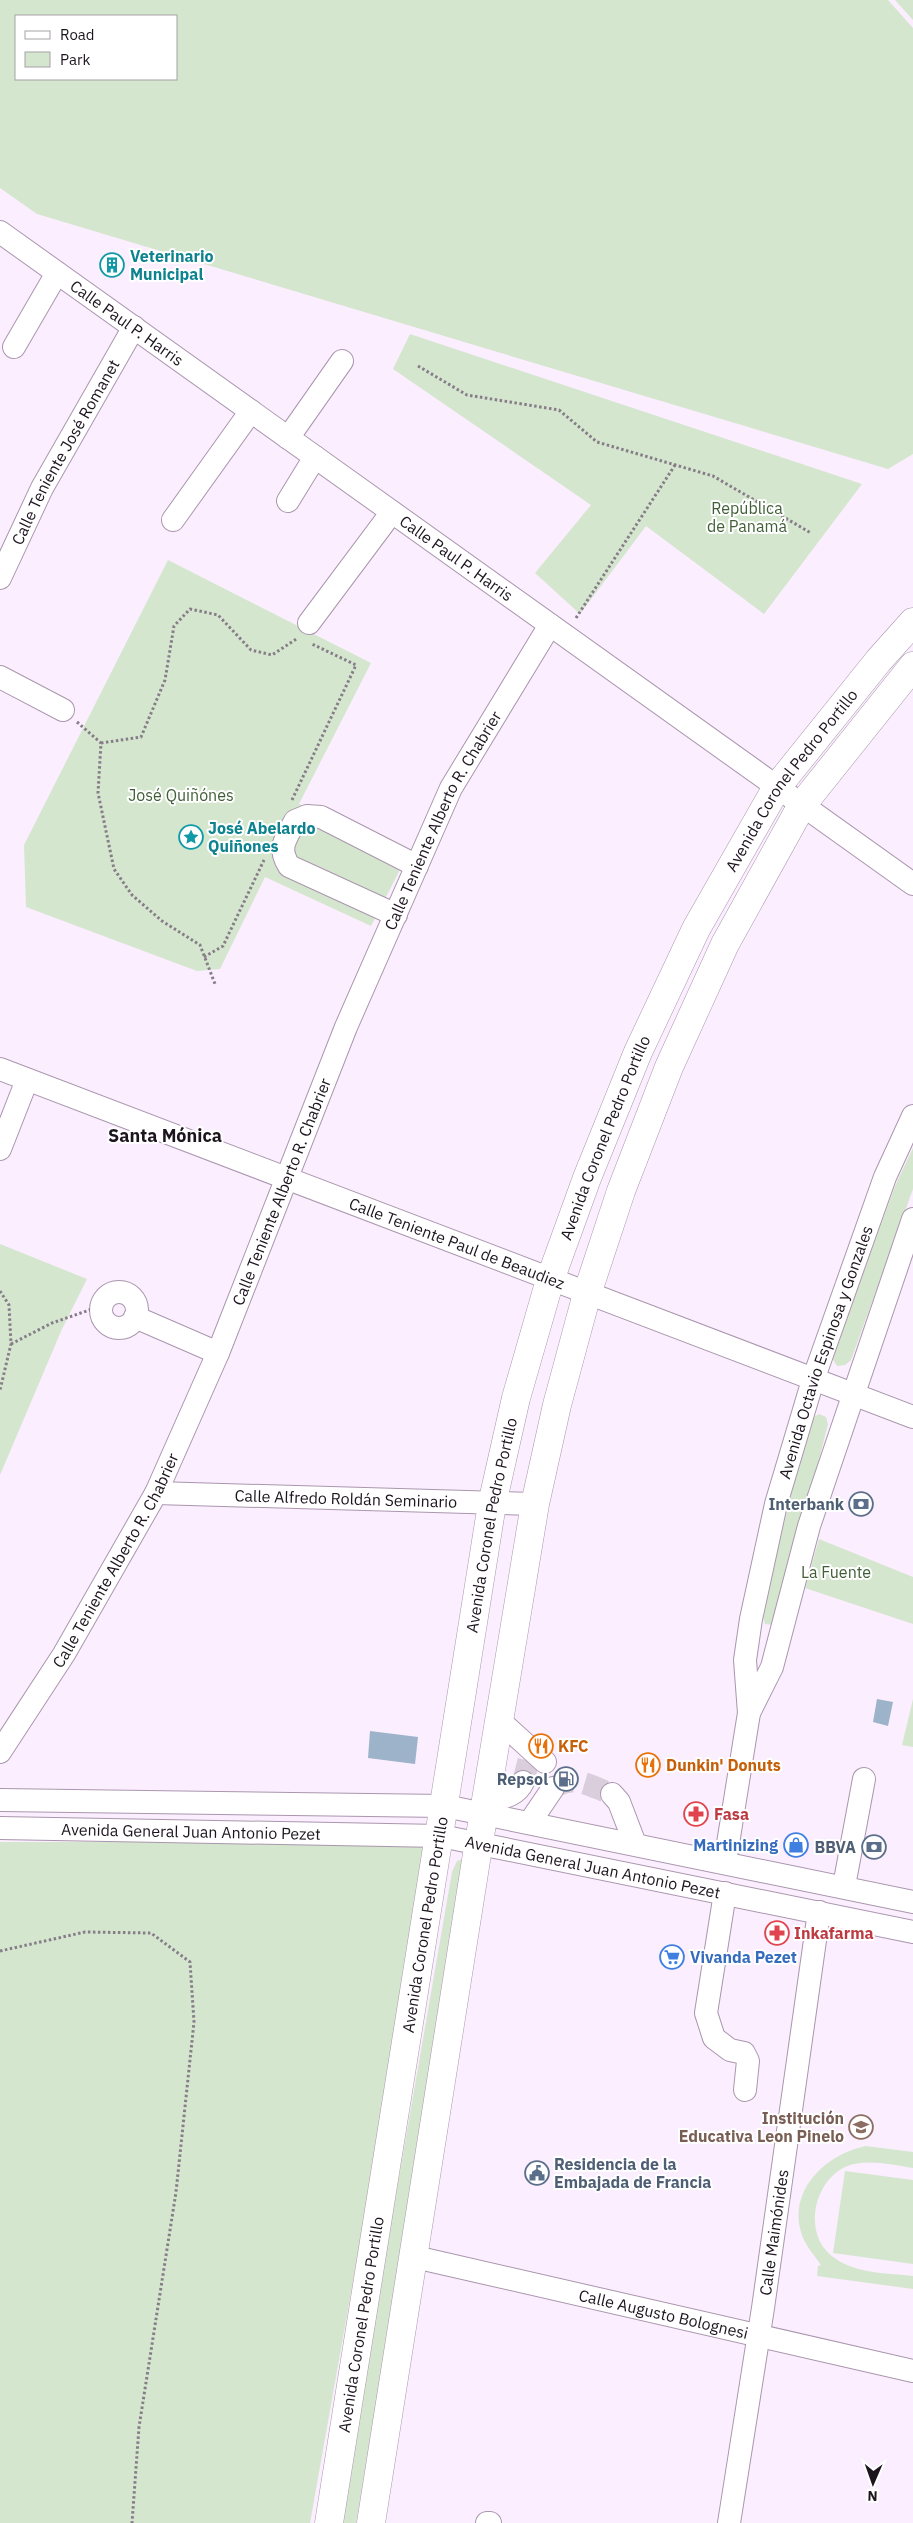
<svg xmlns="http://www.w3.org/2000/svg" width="913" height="2523" font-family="'IBM Plex Sans',sans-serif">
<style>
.green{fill:#d5e6cf;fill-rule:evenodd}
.water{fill:#9cb3c9}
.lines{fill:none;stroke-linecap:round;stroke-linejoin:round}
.minor-tunnel{stroke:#dacddc;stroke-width:22;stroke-dasharray:22 11;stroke-linecap:butt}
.minor-casing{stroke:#aa96ae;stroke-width:24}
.major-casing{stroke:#aa96ae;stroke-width:29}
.path{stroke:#877d89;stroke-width:3;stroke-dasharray:2.5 2.5;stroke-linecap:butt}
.minor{stroke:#fff;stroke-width:22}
.major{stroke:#fff;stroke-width:28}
.labels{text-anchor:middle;stroke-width:4;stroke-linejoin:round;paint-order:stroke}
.culture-label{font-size:16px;font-weight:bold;fill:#0d838f;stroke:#fff;text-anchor:start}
.street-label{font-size:16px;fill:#1d151e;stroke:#fff}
.park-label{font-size:16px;fill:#415f37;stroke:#fff}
.service-label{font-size:16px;font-weight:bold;fill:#4e5e75;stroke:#fff;text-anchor:end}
.food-label{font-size:16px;font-weight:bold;fill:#c56008;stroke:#fff;text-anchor:start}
.health-label{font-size:16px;font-weight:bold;fill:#be3a42;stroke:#fff;text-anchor:start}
.shop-label{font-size:16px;font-weight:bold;fill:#366cbe;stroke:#fff;text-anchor:end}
.education-label{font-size:16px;font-weight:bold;fill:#785e54;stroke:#fff;text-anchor:end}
.neighbourhood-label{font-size:18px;font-weight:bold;fill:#1d151e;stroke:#fff}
</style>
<rect width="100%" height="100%" fill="#fbeefe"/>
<g class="green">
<path d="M0,0H888L913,28V454L888,469L37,214L0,188ZM16,16H176V79H16Z"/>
<path d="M895,0H913V20Z"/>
<path d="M410,334L862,484L764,614L646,526L580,614L535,573L591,505L393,369Z"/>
<path d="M168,560L371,663L299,804L406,858L371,926L265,877L220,969L197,971L26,907L24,845Z"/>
<path d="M913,1148V1189L851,1360L845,1365L837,1366L832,1358L895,1186Z"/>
<path d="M0,1244L87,1279L62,1329L0,1475Z"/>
<path d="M819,1414L826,1417L828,1424L779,1617L773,1625L765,1624L762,1614L809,1420Z"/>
<path d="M819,1539L913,1577V1624L805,1588Z"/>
<path d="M913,1699V1747L902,1745Z"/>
<path d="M0,1842H415L429,1853L310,2523H0Z"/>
<path d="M463,1859L467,1877L356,2523H339L452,1872L457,1861Z"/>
<path d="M866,2146L913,2152V2168C892,2165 866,2158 845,2167C812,2183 802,2238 836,2259C859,2274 887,2273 913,2276V2289L817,2276L818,2266L821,2265C814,2255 804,2244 801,2232C788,2189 828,2153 866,2146Z"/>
<path d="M845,2171L913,2180V2264L833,2253Z"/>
</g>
<g class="water">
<path d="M877,1699L893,1702L888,1726L873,1722Z"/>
<path d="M370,1731L418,1737L415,1764L368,1758Z"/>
</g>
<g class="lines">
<g class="minor-tunnel">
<path d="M523,1782L529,1759"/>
<path d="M553,1788C575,1774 589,1786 612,1794"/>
</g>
<g class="minor-casing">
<g id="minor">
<path id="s1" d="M0,232L913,884"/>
<path d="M14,347L57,273"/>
<path d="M288,438L342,361"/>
<path d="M288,501L315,457"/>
<path d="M173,520L251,411"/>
<path id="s2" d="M0,578L42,488L134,327"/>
<path d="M309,623L392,512"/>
<path d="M0,677L63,710"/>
<path d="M396,915L289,866C277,847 286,839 295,821L307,816L321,817L417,866"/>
<path id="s3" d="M0,1069L913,1417"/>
<path d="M0,1149L27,1080"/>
<circle cx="119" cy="1310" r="18"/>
<path d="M135,1317L218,1353"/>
<path id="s4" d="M156,1493L535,1504"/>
<path id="s5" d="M749,1713L745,1660L751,1619L776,1504L813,1380L885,1177L913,1116"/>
<path d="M500,1721L545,1762"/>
<path id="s6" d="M0,1752L64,1654L156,1493L218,1353L346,1027L451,788L550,625"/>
<path d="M612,1794L619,1802L635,1844"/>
<path d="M0,1800L445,1806L913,1902"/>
<path d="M486,1802C500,1798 516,1797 523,1782"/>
<path d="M530,1822L553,1788"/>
<path id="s7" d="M0,1828L441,1836L913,1932"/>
<path d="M725,1862L749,1713L772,1667L809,1526L913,1219"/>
<path d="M844,1886L864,1779"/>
<path d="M725,1893L706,2013L714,2038L730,2050L744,2053L748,2061L745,2090"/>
<path id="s8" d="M415,2257L913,2371"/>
<path d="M487,2523H490"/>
<path id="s9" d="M729,2523L763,2308L819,1912"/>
</g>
</g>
<g class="major-casing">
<g id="major">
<path id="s10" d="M329,2523L492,1504L516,1398L550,1280L587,1178L638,1052L696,929L777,787L879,660L913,622"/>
<path d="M371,2523L477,1854L535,1504L557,1405L587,1294L621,1191L669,1067L725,944L802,805L913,666"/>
</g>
</g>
<g class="path">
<path d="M418,366L467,395L559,410L597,442L713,476L811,533"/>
<path d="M576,618L675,465"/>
<path d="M77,722L101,743L98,793L114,869L132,895L162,921L200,945L215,984"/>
<path d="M101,743L141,737L165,680L174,626L190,609L218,615L251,650L272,655L298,638"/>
<path d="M292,800L356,665L312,644"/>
<path d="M204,957L223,946L264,860"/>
<path d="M0,1291L9,1305L11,1344L0,1390"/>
<path d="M11,1344L52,1323L101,1306"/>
<path d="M0,1951L85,1932L151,1933L190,1962L194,2022L176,2192L139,2427L132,2523"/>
</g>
<use href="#minor" class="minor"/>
<use href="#major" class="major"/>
</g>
<defs>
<g id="building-ring" transform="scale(1.25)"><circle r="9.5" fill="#fff" stroke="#0f9aa8" stroke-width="1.5"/><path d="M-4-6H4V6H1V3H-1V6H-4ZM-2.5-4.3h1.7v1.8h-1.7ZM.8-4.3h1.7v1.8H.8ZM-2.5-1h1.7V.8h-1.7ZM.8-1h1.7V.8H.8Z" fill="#0f9aa8"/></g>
<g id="sight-ring" transform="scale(1.25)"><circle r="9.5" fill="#fff" stroke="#0f9aa8" stroke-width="1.5"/><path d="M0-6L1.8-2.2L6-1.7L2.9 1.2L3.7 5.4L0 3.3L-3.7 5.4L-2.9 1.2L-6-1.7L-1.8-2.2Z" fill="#0f9aa8"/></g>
<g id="bank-ring" transform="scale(1.25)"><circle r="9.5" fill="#fff" stroke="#5c6f8a" stroke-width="1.5"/><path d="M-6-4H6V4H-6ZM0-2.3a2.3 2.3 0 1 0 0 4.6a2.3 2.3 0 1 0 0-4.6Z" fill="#5c6f8a"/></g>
<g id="restaurant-ring" transform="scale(1.25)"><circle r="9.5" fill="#fff" stroke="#e8710a" stroke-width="1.5"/><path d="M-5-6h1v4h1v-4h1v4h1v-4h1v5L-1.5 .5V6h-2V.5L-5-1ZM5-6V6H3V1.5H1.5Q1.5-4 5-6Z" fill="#e8710a"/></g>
<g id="fuel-ring" transform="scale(1.25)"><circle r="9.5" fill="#fff" stroke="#5c6f8a" stroke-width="1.5"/><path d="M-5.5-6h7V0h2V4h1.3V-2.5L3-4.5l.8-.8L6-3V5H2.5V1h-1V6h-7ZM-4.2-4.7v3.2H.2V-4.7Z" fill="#5c6f8a"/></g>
<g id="pharmacy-ring" transform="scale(1.25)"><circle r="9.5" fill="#fff" stroke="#e0444e" stroke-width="1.5"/><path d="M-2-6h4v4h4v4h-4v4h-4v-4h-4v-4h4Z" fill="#e0444e"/></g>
<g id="shop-ring" transform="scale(1.25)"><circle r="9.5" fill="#fff" stroke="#3f7fe0" stroke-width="1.5"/><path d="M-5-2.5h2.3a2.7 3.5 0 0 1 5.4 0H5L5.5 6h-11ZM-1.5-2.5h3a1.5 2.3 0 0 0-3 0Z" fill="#3f7fe0"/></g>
<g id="supermarket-ring" transform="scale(1.25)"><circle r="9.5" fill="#fff" stroke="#3f7fe0" stroke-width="1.5"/><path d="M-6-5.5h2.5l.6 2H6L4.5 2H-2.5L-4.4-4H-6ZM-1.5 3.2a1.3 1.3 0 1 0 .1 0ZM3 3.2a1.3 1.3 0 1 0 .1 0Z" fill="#3f7fe0"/></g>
<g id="school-ring" transform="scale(1.25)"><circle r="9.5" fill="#fff" stroke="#8d6e63" stroke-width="1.5"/><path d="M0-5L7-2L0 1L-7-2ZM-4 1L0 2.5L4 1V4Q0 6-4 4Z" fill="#8d6e63"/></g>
<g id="civic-ring" transform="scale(1.25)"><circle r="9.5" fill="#fff" stroke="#5c6f8a" stroke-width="1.5"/><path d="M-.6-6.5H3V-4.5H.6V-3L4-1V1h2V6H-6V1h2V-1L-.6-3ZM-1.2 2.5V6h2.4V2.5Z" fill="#5c6f8a"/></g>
</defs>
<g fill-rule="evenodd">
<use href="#building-ring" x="112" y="265"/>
<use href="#sight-ring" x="191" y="837"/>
<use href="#bank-ring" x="861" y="1504"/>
<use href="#restaurant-ring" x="541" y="1746"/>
<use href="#restaurant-ring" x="648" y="1765"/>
<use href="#fuel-ring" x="566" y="1779"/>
<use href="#pharmacy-ring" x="696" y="1814"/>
<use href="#shop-ring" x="796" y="1845"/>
<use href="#bank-ring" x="874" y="1847"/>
<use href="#pharmacy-ring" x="777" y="1933"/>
<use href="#supermarket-ring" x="672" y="1957"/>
<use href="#school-ring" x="861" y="2127"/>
<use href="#civic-ring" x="537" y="2173"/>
</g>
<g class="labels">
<g class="culture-label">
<text x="130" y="262">Veterinario<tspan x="130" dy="18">Municipal</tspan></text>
<text x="208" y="834">José Abelardo<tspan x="208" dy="18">Quiñones</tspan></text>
</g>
<g class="street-label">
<text dy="6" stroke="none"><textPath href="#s1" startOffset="156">Calle Paul P. Harris</textPath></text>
<text dy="6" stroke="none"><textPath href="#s2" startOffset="142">Calle Teniente José Romanet</textPath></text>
<text dy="6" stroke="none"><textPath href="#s1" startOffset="561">Calle Paul P. Harris</textPath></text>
<text dy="6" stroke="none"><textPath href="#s10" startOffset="1821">Avenida Coronel Pedro Portillo</textPath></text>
<text dy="6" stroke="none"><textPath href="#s6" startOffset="1034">Calle Teniente Alberto R. Chabrier</textPath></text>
<text dy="6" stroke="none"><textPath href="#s10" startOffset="1416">Avenida Coronel Pedro Portillo</textPath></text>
<text dy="6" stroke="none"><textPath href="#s6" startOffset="629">Calle Teniente Alberto R. Chabrier</textPath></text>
<text dy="6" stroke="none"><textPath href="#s3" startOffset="489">Calle Teniente Paul de Beaudiez</textPath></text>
<text dy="6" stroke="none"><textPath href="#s5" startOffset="372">Avenida Octavio Espinosa y Gonzales</textPath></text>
<text dy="6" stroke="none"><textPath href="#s4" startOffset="190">Calle Alfredo Roldán Seminario</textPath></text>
<text dy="6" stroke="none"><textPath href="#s10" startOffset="1011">Avenida Coronel Pedro Portillo</textPath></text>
<text dy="6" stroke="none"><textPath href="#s6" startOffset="224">Calle Teniente Alberto R. Chabrier</textPath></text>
<text dy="6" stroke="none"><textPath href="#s7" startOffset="191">Avenida General Juan Antonio Pezet</textPath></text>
<text dy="6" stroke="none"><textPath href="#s7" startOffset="596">Avenida General Juan Antonio Pezet</textPath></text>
<text dy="6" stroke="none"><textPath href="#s10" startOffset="606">Avenida Coronel Pedro Portillo</textPath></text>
<text dy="6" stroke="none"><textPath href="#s9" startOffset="294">Calle Maimónides</textPath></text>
<text dy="6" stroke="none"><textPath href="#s8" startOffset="255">Calle Augusto Bolognesi</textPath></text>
<text dy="6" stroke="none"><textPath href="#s10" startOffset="201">Avenida Coronel Pedro Portillo</textPath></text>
</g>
<g class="park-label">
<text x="747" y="514">República<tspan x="747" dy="18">de Panamá</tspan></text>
<text x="181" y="801">José Quiñónes</text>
<text x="836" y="1578">La Fuente</text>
</g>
<g class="service-label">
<text x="844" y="1510">Interbank</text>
<text x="548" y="1785">Repsol</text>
<text x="856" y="1853">BBVA</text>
<text x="554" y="2170" text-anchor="start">Residencia de la<tspan x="554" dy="18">Embajada de Francia</tspan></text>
</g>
<g class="food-label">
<text x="558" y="1752">KFC</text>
<text x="666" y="1771">Dunkin' Donuts</text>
</g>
<g class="health-label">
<text x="714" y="1820">Fasa</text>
<text x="794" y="1939">Inkafarma</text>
</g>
<g class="shop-label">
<text x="778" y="1851">Martinizing</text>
<text x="690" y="1963" text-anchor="start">Vivanda Pezet</text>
</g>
<g class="education-label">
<text x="844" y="2124">Institución<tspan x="844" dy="18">Educativa Leon Pinelo</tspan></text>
</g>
<g class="neighbourhood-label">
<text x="165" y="1142">Santa Mónica</text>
</g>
</g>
<rect x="15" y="15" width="162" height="65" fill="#ffffff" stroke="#a5a1a5"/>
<rect x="25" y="31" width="25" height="8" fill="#ffffff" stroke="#a5a1a5"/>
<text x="60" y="40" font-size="15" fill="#1d151e">Road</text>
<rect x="25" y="52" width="25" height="15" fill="#d5e6cf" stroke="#a5a1a5"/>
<text x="60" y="65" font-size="15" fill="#1d151e">Park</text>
<g transform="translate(873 2483) rotate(182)" stroke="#ffffff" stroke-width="4" paint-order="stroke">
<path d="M0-4L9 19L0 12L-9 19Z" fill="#1d151e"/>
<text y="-8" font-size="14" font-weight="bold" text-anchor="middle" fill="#1d151e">N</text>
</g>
</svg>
